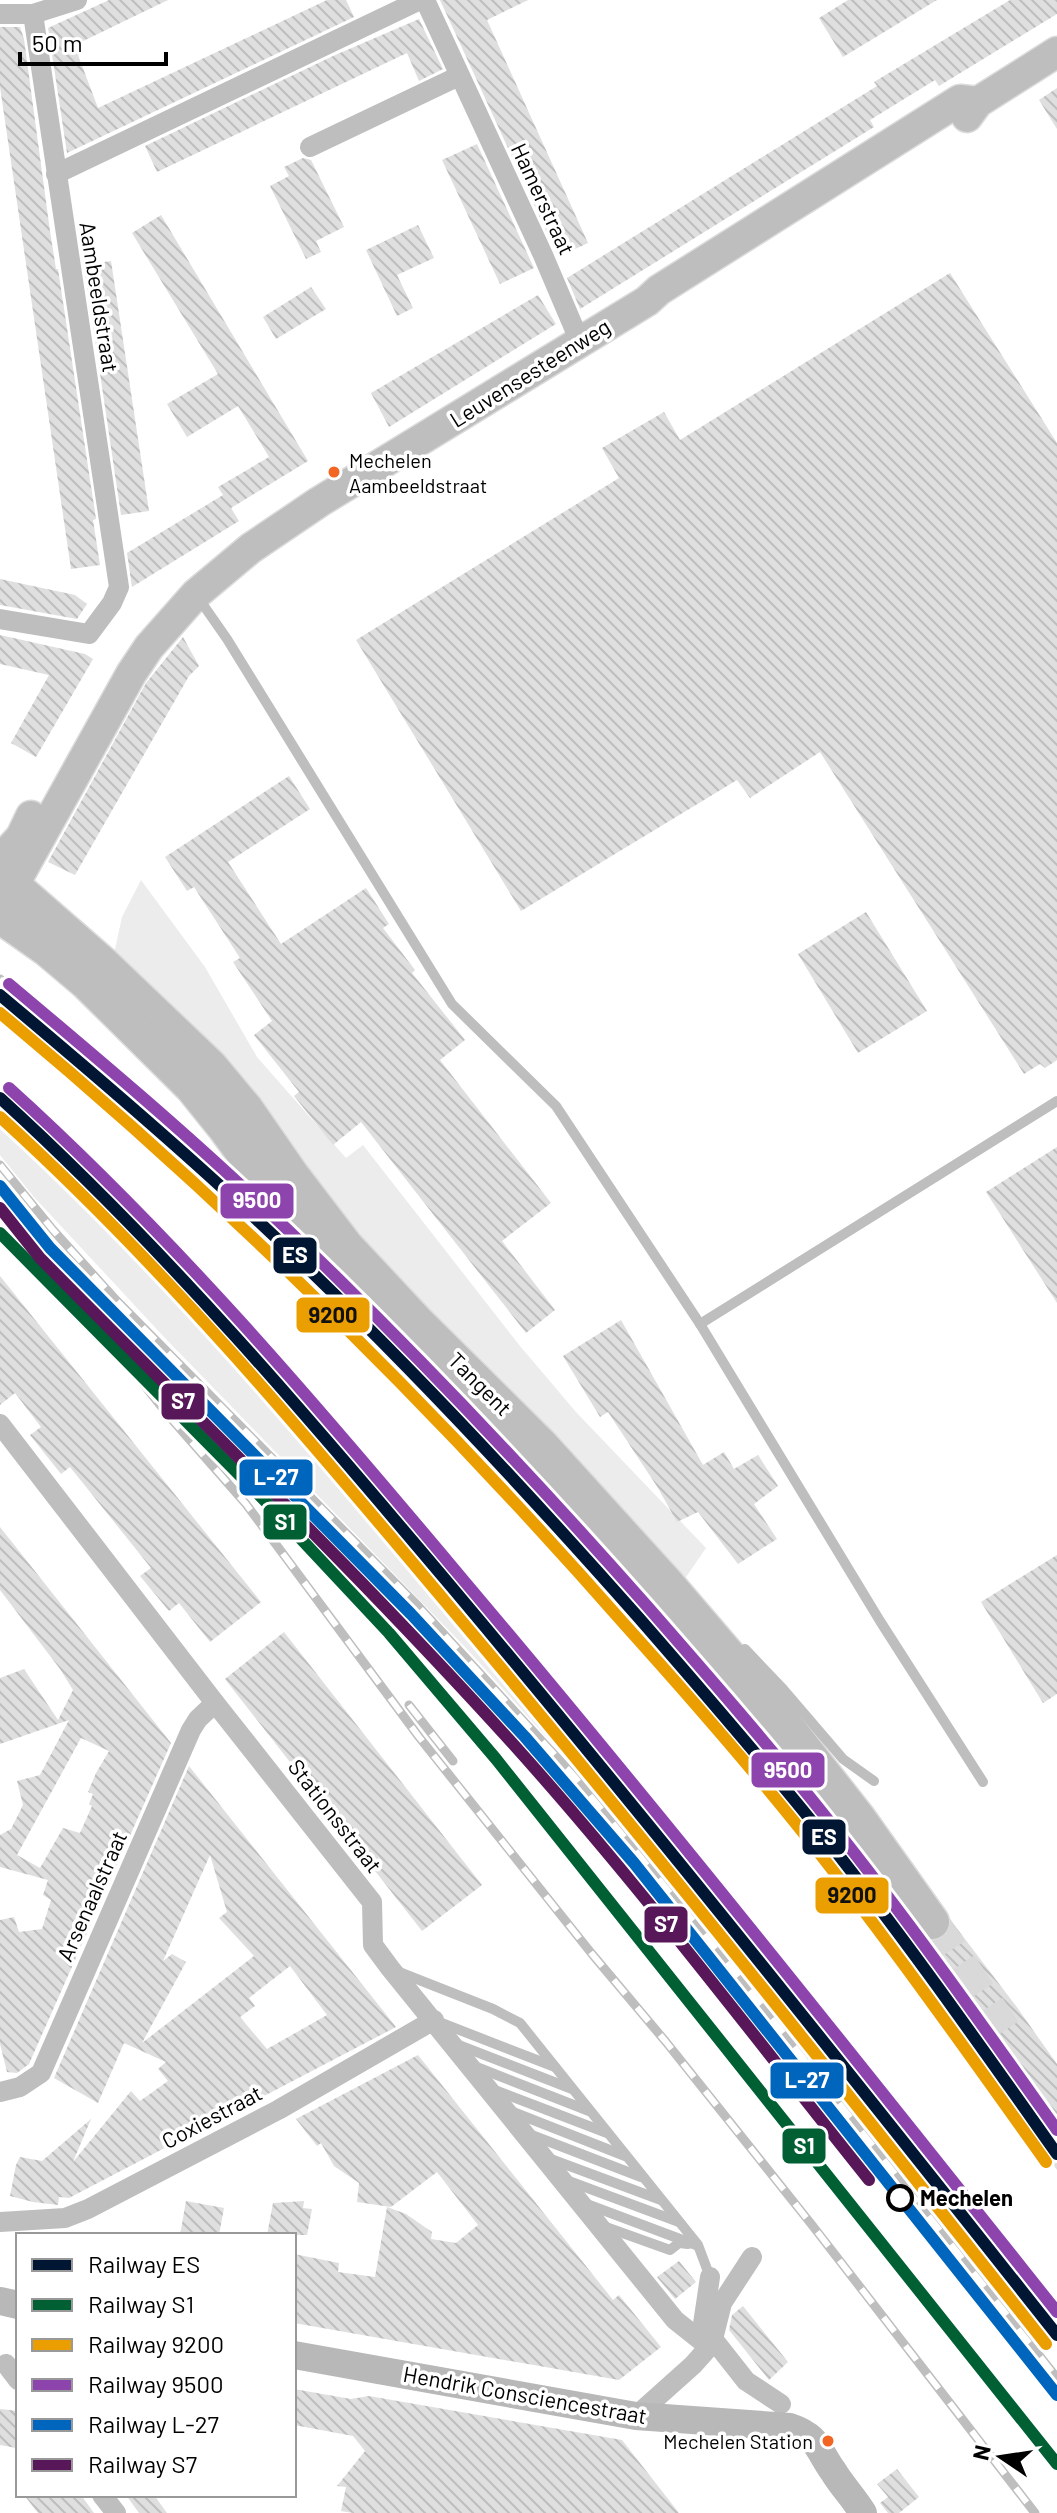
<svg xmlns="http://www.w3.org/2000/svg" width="1057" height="2513" font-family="Barlow,sans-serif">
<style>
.grass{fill:#ececec}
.building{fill:url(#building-back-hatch);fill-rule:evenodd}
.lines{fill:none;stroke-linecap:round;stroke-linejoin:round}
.highway-tunnel{stroke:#d9d9d9;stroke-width:34;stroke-dasharray:34 17;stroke-linecap:butt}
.primary-casing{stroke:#dbdbdb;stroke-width:33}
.highway-casing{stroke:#dbdbdb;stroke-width:37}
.lane{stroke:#bebebe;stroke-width:10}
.street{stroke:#bebebe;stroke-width:20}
.secondary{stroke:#b8b8b8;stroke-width:28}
.primary{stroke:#bebebe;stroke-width:30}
.highway{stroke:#bebebe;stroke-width:34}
.rail-casing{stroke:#bebebe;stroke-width:9}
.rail{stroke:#fff;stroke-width:6;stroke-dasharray:18;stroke-linecap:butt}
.rail-1-casing{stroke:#fff;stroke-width:18}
.rail-2-casing{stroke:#fff;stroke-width:18}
.rail-3-casing{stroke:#fff;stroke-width:18}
.rail-4-casing{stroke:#fff;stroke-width:18}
.rail-5-casing{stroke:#fff;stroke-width:18}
.rail-6-casing{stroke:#fff;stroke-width:18}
.rail-1{stroke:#011633;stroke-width:12}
.rail-2{stroke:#005f33;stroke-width:12}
.rail-3{stroke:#eb9e00;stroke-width:12}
.rail-4{stroke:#8e44ad;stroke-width:12}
.rail-5{stroke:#0065bd;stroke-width:12}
.rail-6{stroke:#571759;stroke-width:12}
.bus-dot{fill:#f26522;stroke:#fff;stroke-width:3}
.stop-dot{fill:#fff;stroke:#000;stroke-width:4}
.labels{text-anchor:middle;stroke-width:7;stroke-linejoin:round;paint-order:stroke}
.bus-label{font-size:20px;fill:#000;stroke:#fff;text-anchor:start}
.street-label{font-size:22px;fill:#000;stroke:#fff}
.stop-label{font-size:22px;font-weight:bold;fill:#000;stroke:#fff;text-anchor:start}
.line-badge{stroke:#fff;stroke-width:3}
.badge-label{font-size:22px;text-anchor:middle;font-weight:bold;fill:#fff}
.pale-badge-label{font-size:22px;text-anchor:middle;font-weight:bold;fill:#111}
</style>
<defs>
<pattern id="building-back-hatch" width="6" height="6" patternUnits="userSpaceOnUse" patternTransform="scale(2)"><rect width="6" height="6" fill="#dfdfdf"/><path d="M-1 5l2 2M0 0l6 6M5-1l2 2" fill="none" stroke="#bebebe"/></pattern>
</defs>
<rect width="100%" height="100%" fill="#fff"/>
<g class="grass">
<path d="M141,880L205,967L257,1057L346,1158L363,1145L520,1346L576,1412L706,1548L684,1580L379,1262L114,954L122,917Z"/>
<path d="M0,1110L92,1195L196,1304L563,1732L551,1742L465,1647L164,1337L34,1197L0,1155Z"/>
</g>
<g class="building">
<path d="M109,0H168L77,44L83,53L78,55L98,108L327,0H346L354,17L67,153L48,28Z"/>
<path d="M440,0H528L487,20L588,243L558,257Z"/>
<path d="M848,0H937L843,57L819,18Z"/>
<path d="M1010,0H1057V14L939,86L935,80L870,120L874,127L580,309L567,278L877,86L874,82Z"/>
<path d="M419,19L443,69L419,81L407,53L157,172L145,146L333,56Z"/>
<path d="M0,27H20L24,39L50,231L56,269H58L96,519L93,520L100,565L71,569L0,87Z"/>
<path d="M1057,88V129L1039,100Z"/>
<path d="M477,144L534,268L500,284L442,160Z"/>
<path d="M303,158L311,160L344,227L316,241L321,252L306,259L270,186L289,176L284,167Z"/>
<path d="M161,215L308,461L231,508L239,521L132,587L127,553L223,495L218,487L269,457L238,406L187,437L167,404L218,374L132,233Z"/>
<path d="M418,225L434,258L397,275L413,308L397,316L366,250Z"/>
<path d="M111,261L149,511L121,515L84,265Z"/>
<path d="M950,273L1057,443V1060L1045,1068L1040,1064L1024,1074L820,752L750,798L737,780L521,911L356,640L619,478L602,448L664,412L680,440Z"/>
<path d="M311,287L326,309L276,339L263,317Z"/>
<path d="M538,295L556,324L389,427L371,393Z"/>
<path d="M0,579L75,595L87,604L77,619L0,605Z"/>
<path d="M0,635L85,654L93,659L36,757L11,743L49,675L0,664Z"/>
<path d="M183,637L199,666L189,676L75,875L48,862L146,683Z"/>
<path d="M289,776L310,809L228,862L281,944L366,888L389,924L383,928L415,970L412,973L465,1040L440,1060L551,1203L502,1241L555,1310L526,1333L361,1122L333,1145L294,1096L299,1092L254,1035L272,1021L233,962L240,958L194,887L187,891L165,857Z"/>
<path d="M866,912L927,1011L858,1053L798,954Z"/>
<path d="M1057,1147V1303L986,1192Z"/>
<path d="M0,1276L261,1602L210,1642L179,1603L169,1611L140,1576L151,1568L70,1467L61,1474L30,1435L41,1427L15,1393L0,1405Z"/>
<path d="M621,1320L703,1465L724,1452L734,1469L758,1455L778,1486L754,1504L777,1539L738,1564L698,1512L677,1522L658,1488L608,1412L600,1417L563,1356Z"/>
<path d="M0,1527L171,1743L29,2064L17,2073L7,2072L0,2044V1920L14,1917L19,1932L42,1929L51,1900L43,1895L48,1880L0,1867V1835L11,1829L23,1805L17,1781L40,1775L69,1720L0,1744V1678L24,1669L58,1720L73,1690L60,1669L0,1590ZM81,1738L109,1751L96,1773L88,1792L93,1794L89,1804L92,1806L80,1833L63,1828L40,1868L17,1855Z"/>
<path d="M1057,1555V1694L1043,1703L981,1602Z"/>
<path d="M284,1632L482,1885L422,1931L225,1679Z"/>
<path d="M189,1766L396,2027L69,2198L59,2197L58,2205L33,2202L10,2196L16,2165L20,2157L42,2161L91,2119L73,2162L131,2091L140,2101L168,2081L158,2069L166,2062L124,2043L98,2103L54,2078ZM210,1855L227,1912L219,1918L254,1956L142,2043L186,1962L172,1954L163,1961ZM290,1966L327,2015L267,2049L240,2017L255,2006L249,1998Z"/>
<path d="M889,1896L916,1934L924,1940L935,1942L943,1939L950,1931L952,1922L1016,2006L1057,2064V2170L1004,2091L922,1978L929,1974L930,1968L883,1906Z"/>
<path d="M418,2055L613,2300L619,2295L661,2347L619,2380L294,2323V2254L339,2263L338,2272L375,2277L387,2207L406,2214L432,2232L431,2239L456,2243L478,2225L437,2172L391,2207L357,2202L359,2183L334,2166L321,2143L317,2146L296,2119Z"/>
<path d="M186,2201L224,2208L219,2235H180Z"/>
<path d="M304,2201L303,2208L312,2209L307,2235H267L273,2203Z"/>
<path d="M679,2261L696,2282L675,2299L657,2277Z"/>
<path d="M743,2306L788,2362L769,2380L729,2330L732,2315Z"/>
<path d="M294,2389L351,2399L369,2396L622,2440L679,2513H353L341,2511L346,2487L337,2486L365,2451L353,2436L294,2425Z"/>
<path d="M0,2409L18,2411L16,2448L0,2445Z"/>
<path d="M897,2469L919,2497L899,2513H888L880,2503L888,2497L877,2484Z"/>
<path d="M24,2495H81L94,2513H38Z"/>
<path d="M126,2495H154L167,2513H139Z"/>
</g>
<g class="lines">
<g class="highway-tunnel">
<path d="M870,1891L938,1976L1057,2145"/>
<path d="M932,1922L1004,2031"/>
</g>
<g class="primary-casing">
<g id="primary">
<path d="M967,117L978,102L1057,52"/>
<path d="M0,860L21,837L31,816"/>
<path d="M2,906L131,674L149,647L196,594L251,548L319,502L647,301L659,290L960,100L978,102"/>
</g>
</g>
<g class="highway-casing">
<g id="highway">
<path d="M0,874L103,964L210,1066L246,1109L291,1174L346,1246L417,1322L541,1445L668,1585L757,1689L859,1819L932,1922"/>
<path d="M0,916L48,950L87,983L192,1087L225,1128L312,1247L402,1344L497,1436L562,1504L710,1672L807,1790L870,1891"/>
</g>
</g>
<g class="lane">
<path d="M197,596L227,639L452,1004L556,1106L700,1324L880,1621L983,1782"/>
<path d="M700,1324L1057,1101"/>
<path d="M745,1649L783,1689L843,1759L874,1781"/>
<path d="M867,1898L922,1970"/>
<path d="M399,1972L493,2009L520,2023L698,2245L710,2277"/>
<path d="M439,2022L555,2067"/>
<path d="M456,2044L572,2089"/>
<path d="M474,2066L589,2111"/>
<path d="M492,2089L607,2133"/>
<path d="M513,2112L625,2156"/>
<path d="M529,2134L641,2177"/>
<path d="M548,2158L661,2200"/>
<path d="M566,2180L679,2222"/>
<path d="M584,2203L696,2245"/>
<path d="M603,2226L670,2250L679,2243L688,2244"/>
</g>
<g class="street">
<path d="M425,0L543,255L580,342"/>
<path d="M0,14H33L77,0"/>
<path d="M310,147L459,76"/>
<path d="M56,174L420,0"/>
<path d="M0,619L89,634L112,603L119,587L33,14"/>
<path d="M0,1424L215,1703L372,1902L373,1945L390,1968L675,2320L709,2347"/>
<path d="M0,2092L20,2087L41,2073L191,1730L198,1719L215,1703"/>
<path d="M0,2222L65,2218L88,2209L278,2110L434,2020"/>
<path d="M752,2257L722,2303L713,2339L746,2381L781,2404"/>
<path d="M706,2336L703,2324L710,2277"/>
<path d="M6,2364L18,2380"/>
<path d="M636,2416L693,2365L709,2347"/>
<path d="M102,2495L116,2513"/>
</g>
<g class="secondary">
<path d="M0,2301L18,2305"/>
<path d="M294,2355L636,2416L790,2427C818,2436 818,2450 833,2471C842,2486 854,2498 863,2513"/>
</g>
<use href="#primary" class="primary"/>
<use href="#highway" class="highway"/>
<g class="rail-casing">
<g id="rail">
<path d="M0,979L159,1114L244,1192L393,1338L580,1532L712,1683L880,1888L1057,2137"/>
<path d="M0,1165L53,1230L116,1300L419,1607L574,1776L735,1972L1057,2378"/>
<path d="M56,1274L168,1415L246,1504L419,1737L592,1954L666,2042L812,2225L1035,2513"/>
<path d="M220,1440L353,1555"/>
<path d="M409,1705L453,1761"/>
</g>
</g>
<use href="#rail" class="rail"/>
<g class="rail-1-casing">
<g id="rail-1">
<path d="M0,995C87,1068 173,1141 256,1219C391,1345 517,1480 639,1618C700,1688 760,1757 818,1829C902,1934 979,2044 1057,2154"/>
<path d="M0,1098C167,1250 310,1419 455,1591C660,1835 859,2085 1057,2335"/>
</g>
</g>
<g class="rail-2-casing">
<path id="rail-2" d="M0,1233L273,1509L389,1633L496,1759L1057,2464"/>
</g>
<g class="rail-3-casing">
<g id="rail-3">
<path d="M0,1013C227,1202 431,1404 626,1626C689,1696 751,1767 809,1840C892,1945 969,2054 1046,2162"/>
<path d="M0,1117C163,1265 303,1432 444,1600C650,1844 848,2094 1046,2344"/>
</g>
</g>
<g class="rail-4-casing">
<g id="rail-4">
<path d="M9,984C97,1058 185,1132 268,1211C401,1337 526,1469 647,1606C709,1677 771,1748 829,1821C909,1921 983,2026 1057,2130"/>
<path d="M9,1088C177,1240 320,1409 465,1582C667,1821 862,2067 1057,2312"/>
</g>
</g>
<g class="rail-5-casing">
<path id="rail-5" d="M0,1186L50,1248L411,1614L525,1737L634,1863L1057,2395"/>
</g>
<g class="rail-6-casing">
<path id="rail-6" d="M0,1208L40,1258C199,1419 362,1577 514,1745C639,1884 752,2034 869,2180"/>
</g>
<use href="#rail-1" class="rail-1"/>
<use href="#rail-2" class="rail-2"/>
<use href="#rail-3" class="rail-3"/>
<use href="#rail-4" class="rail-4"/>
<use href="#rail-5" class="rail-5"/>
<use href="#rail-6" class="rail-6"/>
</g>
<g class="bus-dot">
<circle cx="334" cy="472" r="7"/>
<circle cx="828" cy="2441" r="7"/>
</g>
<circle class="stop-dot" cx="900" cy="2198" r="12"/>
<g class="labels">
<g class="bus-label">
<text x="349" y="468">Mechelen<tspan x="349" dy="25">Aambeeldstraat</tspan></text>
<text x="813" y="2449" text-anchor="end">Mechelen Station</text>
</g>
<g class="street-label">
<text transform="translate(543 199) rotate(65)" y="8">Hamerstraat</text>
<text transform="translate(99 297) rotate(81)" y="8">Aambeeldstraat</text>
<text transform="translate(530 373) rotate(-32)" y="8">Leuvensesteenweg</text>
<text transform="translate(480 1384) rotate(45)" y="8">Tangent</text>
<text transform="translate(335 1816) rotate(52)" y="8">Stationsstraat</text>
<text transform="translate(92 1896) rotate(-66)" y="8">Arsenaalstraat</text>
<text transform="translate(212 2117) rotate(-28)" y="8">Coxiestraat</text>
<text transform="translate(525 2395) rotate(10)" y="8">Hendrik Consciencestraat</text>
</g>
<g class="stop-label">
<text x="920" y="2206">Mechelen</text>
</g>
</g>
<g class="line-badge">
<rect x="219" y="1182" width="76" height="38" rx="8" fill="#8e44ad"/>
<rect x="272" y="1236" width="46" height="39" rx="8" fill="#011633"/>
<rect x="295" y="1296" width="76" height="38" rx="8" fill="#eb9e00"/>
<rect x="160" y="1382" width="46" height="39" rx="8" fill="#571759"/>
<rect x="238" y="1458" width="76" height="39" rx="8" fill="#0065bd"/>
<rect x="262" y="1503" width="46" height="38" rx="8" fill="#005f33"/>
<rect x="750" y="1751" width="76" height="38" rx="8" fill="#8e44ad"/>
<rect x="801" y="1818" width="46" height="38" rx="8" fill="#011633"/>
<rect x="814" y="1876" width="76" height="39" rx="8" fill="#eb9e00"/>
<rect x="643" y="1905" width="46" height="39" rx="8" fill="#571759"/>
<rect x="769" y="2061" width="76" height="39" rx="8" fill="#0065bd"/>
<rect x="781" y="2127" width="46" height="38" rx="8" fill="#005f33"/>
</g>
<g class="badge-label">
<text x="257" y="1208">9500</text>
<text x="295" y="1263">ES</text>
<text x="183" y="1409">S7</text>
<text x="276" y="1485">L-27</text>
<text x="285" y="1530">S1</text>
<text x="788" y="1778">9500</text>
<text x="824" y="1845">ES</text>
<text x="666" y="1932">S7</text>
<text x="807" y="2088">L-27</text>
<text x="804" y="2154">S1</text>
</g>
<g class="pale-badge-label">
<text x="333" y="1323">9200</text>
<text x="852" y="1903">9200</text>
</g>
<rect x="16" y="2233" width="280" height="264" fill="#ffffff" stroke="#999999" stroke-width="2"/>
<rect x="32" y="2259" width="40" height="12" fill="#011633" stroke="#999999" stroke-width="2"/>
<text x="88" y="2273" font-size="24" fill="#000000">Railway ES</text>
<rect x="32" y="2299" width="40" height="12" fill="#005f33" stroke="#999999" stroke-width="2"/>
<text x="88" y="2313" font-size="24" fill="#000000">Railway S1</text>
<rect x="32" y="2339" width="40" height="12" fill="#eb9e00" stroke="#999999" stroke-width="2"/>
<text x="88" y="2353" font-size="24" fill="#000000">Railway 9200</text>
<rect x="32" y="2379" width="40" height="12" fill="#8e44ad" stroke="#999999" stroke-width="2"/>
<text x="88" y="2393" font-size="24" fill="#000000">Railway 9500</text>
<rect x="32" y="2419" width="40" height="12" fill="#0065bd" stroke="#999999" stroke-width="2"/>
<text x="88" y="2433" font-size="24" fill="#000000">Railway L-27</text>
<rect x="32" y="2459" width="40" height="12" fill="#571759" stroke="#999999" stroke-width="2"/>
<text x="88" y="2473" font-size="24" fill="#000000">Railway S7</text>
<g transform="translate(1001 2457) rotate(283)" stroke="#ffffff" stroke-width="6" paint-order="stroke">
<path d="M0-6L14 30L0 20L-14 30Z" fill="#000000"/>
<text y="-12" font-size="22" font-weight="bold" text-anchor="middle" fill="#000000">N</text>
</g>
<path d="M20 52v12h146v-12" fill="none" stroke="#000000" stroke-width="4"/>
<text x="32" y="52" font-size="24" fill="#000000" stroke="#ffffff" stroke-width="6" paint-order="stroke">50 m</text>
</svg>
